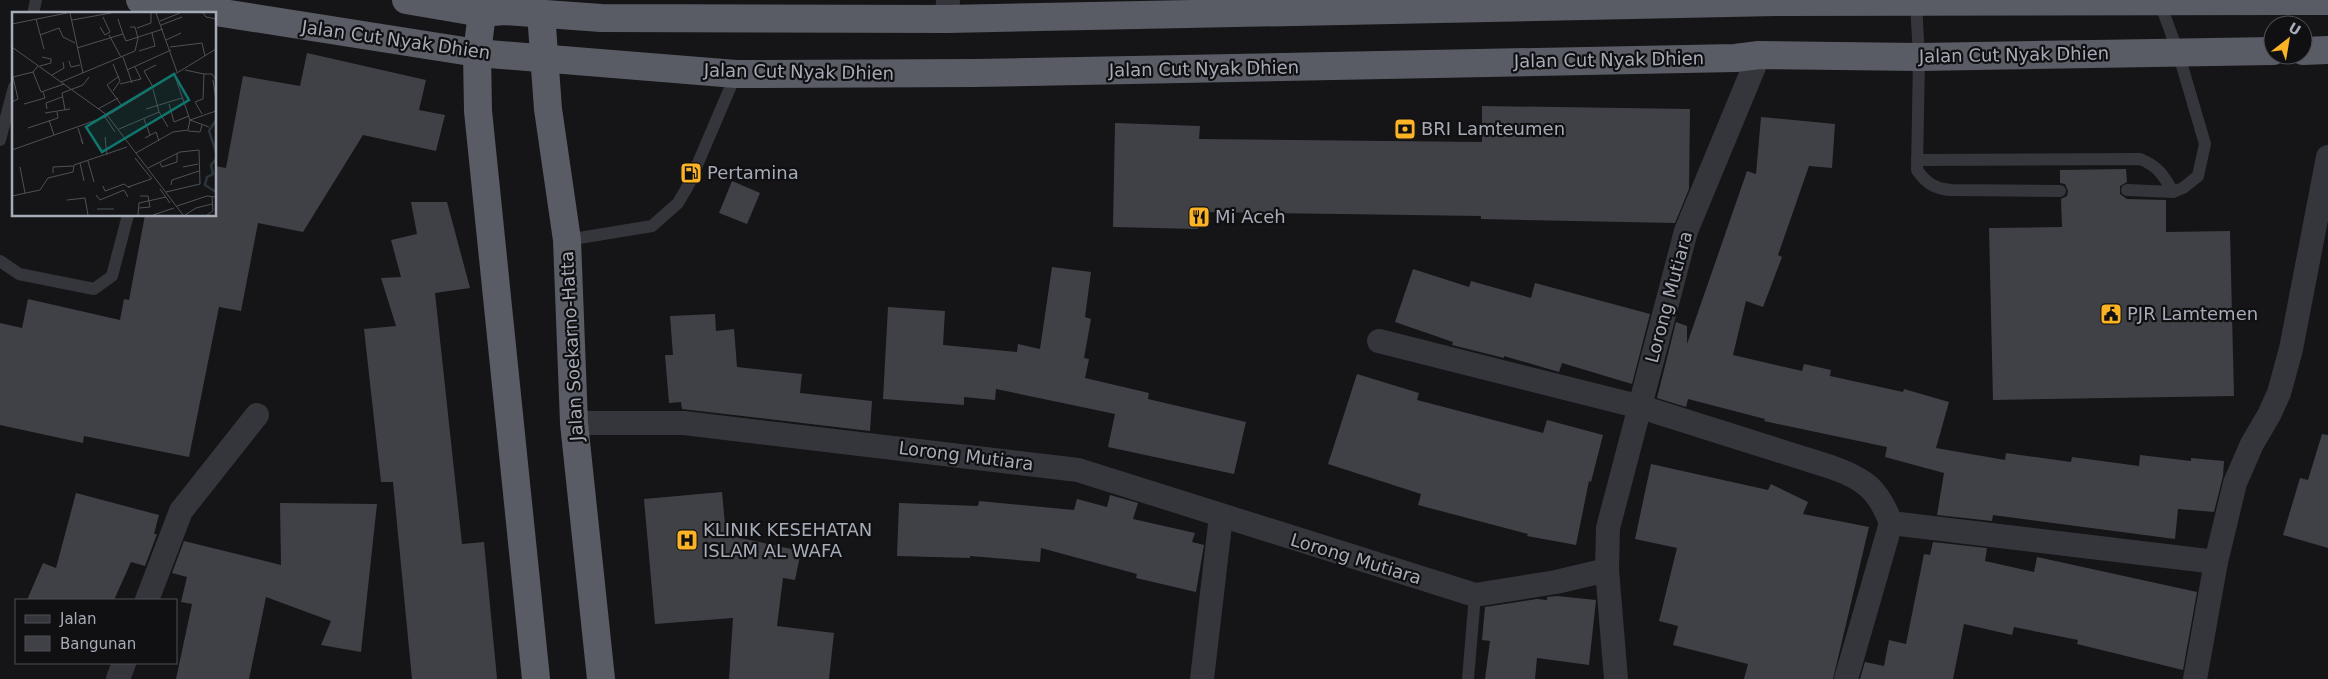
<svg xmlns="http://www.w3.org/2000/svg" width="2328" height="679" font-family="'DejaVu Sans',sans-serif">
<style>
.building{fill:#404147}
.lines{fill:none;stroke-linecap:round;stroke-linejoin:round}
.service{stroke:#35363c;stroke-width:12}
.minor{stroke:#35363c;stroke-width:24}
.trunk{stroke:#595c64;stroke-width:28}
.labels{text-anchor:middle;stroke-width:4.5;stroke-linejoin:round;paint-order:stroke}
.street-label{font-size:18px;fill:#a6abb8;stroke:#101012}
.poi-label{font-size:18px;fill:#a6abb8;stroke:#101012;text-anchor:start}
.inset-river{fill:none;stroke:#2a343b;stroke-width:2.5}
.inset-road{fill:none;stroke:#4f5157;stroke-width:1}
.view{fill:#0f766e;fill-opacity:0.15;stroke:#0f766e;stroke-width:2.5}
.inset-edge{fill:none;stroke:#a6abb8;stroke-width:2.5}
</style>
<rect width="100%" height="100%" fill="#151517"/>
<g class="building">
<path d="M307,53L426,80L419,110L445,115L436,151L363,135L303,232L258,223L241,311L219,307L189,457L84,436L83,443L0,425V323L22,328L28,299L120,320L124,299L129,300L145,215H215V166L226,168L243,76L300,86Z"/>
<path d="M1482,106L1690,109L1689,189L1675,223L1481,219V216L1198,212V229L1113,227L1115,123L1200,126L1199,139L1482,142Z"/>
<path d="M1761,117L1835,124L1832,168L1809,166L1778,255L1782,257L1763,307L1746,301L1733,355L1802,371L1804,364L1831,370L1830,376L1903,392L1904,389L1949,402L1936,448L2005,460L2006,453L2071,462L2072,457L2139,466L2140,455L2191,461V458L2224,461L2223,476L2214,512L2178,509L2175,539L1993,515L1992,521L1937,515L1944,473L1885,457L1887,447L1764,421L1765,419L1688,399L1686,407L1657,398L1676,322L1687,326V344L1747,171L1756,174Z"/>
<path d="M2126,169L2127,182L2120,186V194L2127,199L2166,200V232L2230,231L2234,396L1993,400L1989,228L2062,227L2061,199L2067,196L2068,191L2065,184L2060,183V170Z"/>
<path d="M732,181L760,193L747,224L719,213Z"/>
<path d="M411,202H447L470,288L435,293L462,544L484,542L497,679H412L393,482H381L364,329L396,326L381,278L401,277L391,240L417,234Z"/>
<path d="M1052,267L1091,272L1085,317L1091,319L1084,358L1089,359L1085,378L1149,393L1148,399L1246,422L1234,474L1108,447L1115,414L996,389L995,400L964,397V405L883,399L888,307L945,311L943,345L1017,352L1018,344L1040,349Z"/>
<path d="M1413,269L1469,287L1471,281L1531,298L1535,283L1650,314L1632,384L1562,363L1559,372L1504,356V358L1452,345L1453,342L1395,322Z"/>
<path d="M715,314L716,331L734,329L737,367L802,374L800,393L872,401L870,431L682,409L681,402L669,403L665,355H673L670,316Z"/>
<path d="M1357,374L1419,393L1417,400L1543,433L1547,420L1603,435L1591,482L1589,481L1576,545L1527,536L1528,534L1418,505L1421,494L1328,464Z"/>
<path d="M2322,434L2328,435V548L2283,535L2300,478L2308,480Z"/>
<path d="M1651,464L1768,490L1771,484L1808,502L1803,514L1869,527L1833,679H1744L1748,664L1673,645L1678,626L1659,621L1677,548L1635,539Z"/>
<path d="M722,492L726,535L801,551L795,580L783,578L777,626L834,633L829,679H729L733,618L655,624L644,499Z"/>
<path d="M76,493L159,515L154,534H157L145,566L131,562L114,600H27L43,563L56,568Z"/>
<path d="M1110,495L1138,503L1133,519L1195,533L1192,542L1204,545L1196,592L1136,578L1137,574L1041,548L1040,562L970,556V558L897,556L899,503L978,506L979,501L1074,510L1077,499L1107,507Z"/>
<path d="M280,503L377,504L361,652L321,645L331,621L266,597L249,679H176L192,604L181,602L187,577L172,573L184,541L281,565Z"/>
<path d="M1933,542L1987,548L1985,561L2034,572L2037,557L2197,592L2183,670L2077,644L2078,640L2014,627L2012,635L1964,624L1953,679H1860L1865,662L1884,666L1889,640L1906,644L1924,554L1930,555Z"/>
<path d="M1557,596L1596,600L1589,665L1537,658L1535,679H1485L1490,641L1482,640L1485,607L1537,599L1547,600V597Z"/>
</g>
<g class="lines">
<g class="service">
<path d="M1916,3L1919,57L1917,170C1926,183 1935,189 1951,190L2060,191"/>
<path d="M33,14L36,0"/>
<path d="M0,140L14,87"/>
<path d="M1917,160L2140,159C2158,166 2164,176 2173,192"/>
<path d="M2127,190L2173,192L2183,188L2198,176L2205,144L2178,52L2160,3"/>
<path d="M567,240L652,226L678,203L689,184L736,74"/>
<path d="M0,261L19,274L94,289L112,276L128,215"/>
<path d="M1468,679L1475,595"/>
</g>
<g class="minor">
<path d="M947,19L948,0"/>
<path d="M1379,341L1641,407L1831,467C1865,479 1878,489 1891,523L2216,562"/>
<path d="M574,423H684L1078,470L1475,595L1556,582L1607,570L1608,528L1686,231L1759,55"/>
<path d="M1607,570L1616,679"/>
<path d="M147,600L181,511L257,415"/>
<path d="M118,679L124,663"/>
<path d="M1202,679L1221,516"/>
<path d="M1846,679L1891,523"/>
<path d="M2195,679L2216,562L2235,483L2252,444L2269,415L2279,393L2291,349L2328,157"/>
</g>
<g class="trunk">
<path d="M140,0L477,53L736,74L975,73L1735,58L1759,55L1919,57L2273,51"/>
<path d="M406,0L482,13L504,11L601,18L947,19L1776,2L2328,1"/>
<path d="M482,13L477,53L478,111L536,679"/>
<path d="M541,13L548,109L567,240L574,423L601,679"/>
<path d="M2303,51L2328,50"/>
</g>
</g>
<defs>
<g id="bank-square" transform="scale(1.125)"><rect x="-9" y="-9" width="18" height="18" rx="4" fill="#fdb326" stroke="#101012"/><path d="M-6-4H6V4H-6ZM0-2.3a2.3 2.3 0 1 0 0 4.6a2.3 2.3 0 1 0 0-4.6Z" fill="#111"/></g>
<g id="fuel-square" transform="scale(1.125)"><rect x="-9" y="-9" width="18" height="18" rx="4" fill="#fdb326" stroke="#101012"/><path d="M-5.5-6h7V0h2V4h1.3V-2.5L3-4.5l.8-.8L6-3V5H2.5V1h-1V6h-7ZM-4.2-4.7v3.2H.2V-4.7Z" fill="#111"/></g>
<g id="restaurant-square" transform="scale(1.125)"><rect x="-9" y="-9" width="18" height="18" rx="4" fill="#fdb326" stroke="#101012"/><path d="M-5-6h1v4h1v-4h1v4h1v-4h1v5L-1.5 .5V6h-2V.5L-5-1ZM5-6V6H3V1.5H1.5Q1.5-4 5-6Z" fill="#111"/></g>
<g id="civic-square" transform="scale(1.125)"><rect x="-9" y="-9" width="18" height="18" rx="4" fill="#fdb326" stroke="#101012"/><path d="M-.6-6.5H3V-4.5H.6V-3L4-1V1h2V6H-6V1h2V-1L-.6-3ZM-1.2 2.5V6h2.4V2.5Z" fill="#111"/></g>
<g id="hospital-square" transform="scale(1.125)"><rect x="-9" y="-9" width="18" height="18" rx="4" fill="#fdb326" stroke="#101012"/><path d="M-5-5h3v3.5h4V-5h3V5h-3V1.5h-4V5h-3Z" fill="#111"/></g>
</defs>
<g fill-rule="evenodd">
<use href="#bank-square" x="1405" y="129"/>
<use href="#fuel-square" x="691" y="173"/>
<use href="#restaurant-square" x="1199" y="217"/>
<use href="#civic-square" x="2111" y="314"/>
<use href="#hospital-square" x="687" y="540"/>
</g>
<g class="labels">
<g class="street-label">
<text transform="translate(396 40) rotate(8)" y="6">Jalan Cut Nyak Dhien</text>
<text transform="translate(2014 55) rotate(-1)" y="6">Jalan Cut Nyak Dhien</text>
<text transform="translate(1609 60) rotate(-1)" y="6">Jalan Cut Nyak Dhien</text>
<text transform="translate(1204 69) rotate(-1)" y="6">Jalan Cut Nyak Dhien</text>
<text transform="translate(799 72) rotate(1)" y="6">Jalan Cut Nyak Dhien</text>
<text transform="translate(1669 297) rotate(-75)" y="6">Lorong Mutiara</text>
<text transform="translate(572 346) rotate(-93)" y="6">Jalan Soekarno-Hatta</text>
<text transform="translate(966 456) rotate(7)" y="6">Lorong Mutiara</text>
<text transform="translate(1356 559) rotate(17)" y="6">Lorong Mutiara</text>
</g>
<g class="poi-label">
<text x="1421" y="135">BRI Lamteumen</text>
<text x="707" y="179">Pertamina</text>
<text x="1215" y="223">Mi Aceh</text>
<text x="2127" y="320">PJR Lamtemen</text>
<text x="703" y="536">KLINIK KESEHATAN<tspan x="703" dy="21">ISLAM AL WAFA</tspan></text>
</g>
</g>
<g transform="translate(12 12)">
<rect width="204" height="204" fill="#151517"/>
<path class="inset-river" d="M204,108L197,119L204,140M204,147L199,153L201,162L195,165L193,173L204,180"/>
<path class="inset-road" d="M58,1L71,61M144,1L165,60M191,1L194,5L204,7M24,7L32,37M106,7L111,22M60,8L99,1M148,9L168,1M0,12L55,1M149,13L170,5M88,15L93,23L98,20L91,5M125,16L139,11V1M28,23L47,16L51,25L63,31M97,23L109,45M154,28L169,21M0,35L95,103M158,35L190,31L193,44M65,36L111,22L114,29L151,17M127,39L143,34L140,21M111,45L120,71M57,49L59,55L68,53M101,52L108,69L101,79M28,54L39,51V47L30,45M115,58L159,38M173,58L192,62M21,60L29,80L52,72M40,63L52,56L51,50M107,64L95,73L110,94M201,68L204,88M49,70L123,39L126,26L123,15H118M108,72L129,67L123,55M141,75L132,59L144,53M0,90L6,87L1,65L21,60L26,54M12,92L33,86L31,80M157,92L162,110L177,104M35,97L34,91L50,85M86,97L106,86M134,97L170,86M53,98L50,81L71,73L77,65M147,100L156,115M33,101L58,97M190,102L183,90L191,87L192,62H200L204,68M95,103L171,203M93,105L103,120M132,107L138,123M37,108L42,123M178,108L204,99M178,108L197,115M16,116L46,106L45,100M66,116L71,132L69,127M107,117L147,100L141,77M176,119L188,120L190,113M93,125L95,143M133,126L144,120L147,129M0,138L93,105L204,37M124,141L161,120L176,118L178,108L163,64M123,146L140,167M76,149L82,170M68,151L72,169M148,151L150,155L165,150V141M8,155L13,181M171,155L186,152M136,156L168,140L187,138L188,172L154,180M41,161V155L61,154M159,173L160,168L187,159M91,174L93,179L112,172L116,175M119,175H116L139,167M148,177L158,191M84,183L88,188L112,178L116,185M0,184L28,178L36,166L61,160L62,153L115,135M55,188L73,186L76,203M165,194L195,184L204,185M127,196L138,195L136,184H128M85,197H102M126,203L127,191L154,185M141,203L162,196M173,203L184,196L200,192M195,203L201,199L200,184"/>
<path class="view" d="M162,62L177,88L90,140L74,115Z"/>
<rect width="204" height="204" class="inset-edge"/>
</g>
<rect x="15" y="599" width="162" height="65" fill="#101012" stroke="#4c4e54"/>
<rect x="25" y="615" width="25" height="8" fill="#35363c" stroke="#4c4e54"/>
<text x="60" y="624" font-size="15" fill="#a6abb8">Jalan</text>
<rect x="25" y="636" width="25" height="15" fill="#404147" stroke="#4c4e54"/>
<text x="60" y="649" font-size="15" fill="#a6abb8">Bangunan</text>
<g transform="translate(2288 40) rotate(31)"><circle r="24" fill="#101012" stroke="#4c4e54"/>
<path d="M0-4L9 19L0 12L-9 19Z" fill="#fdb326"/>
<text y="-8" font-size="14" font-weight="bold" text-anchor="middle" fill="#a6abb8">U</text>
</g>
</svg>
